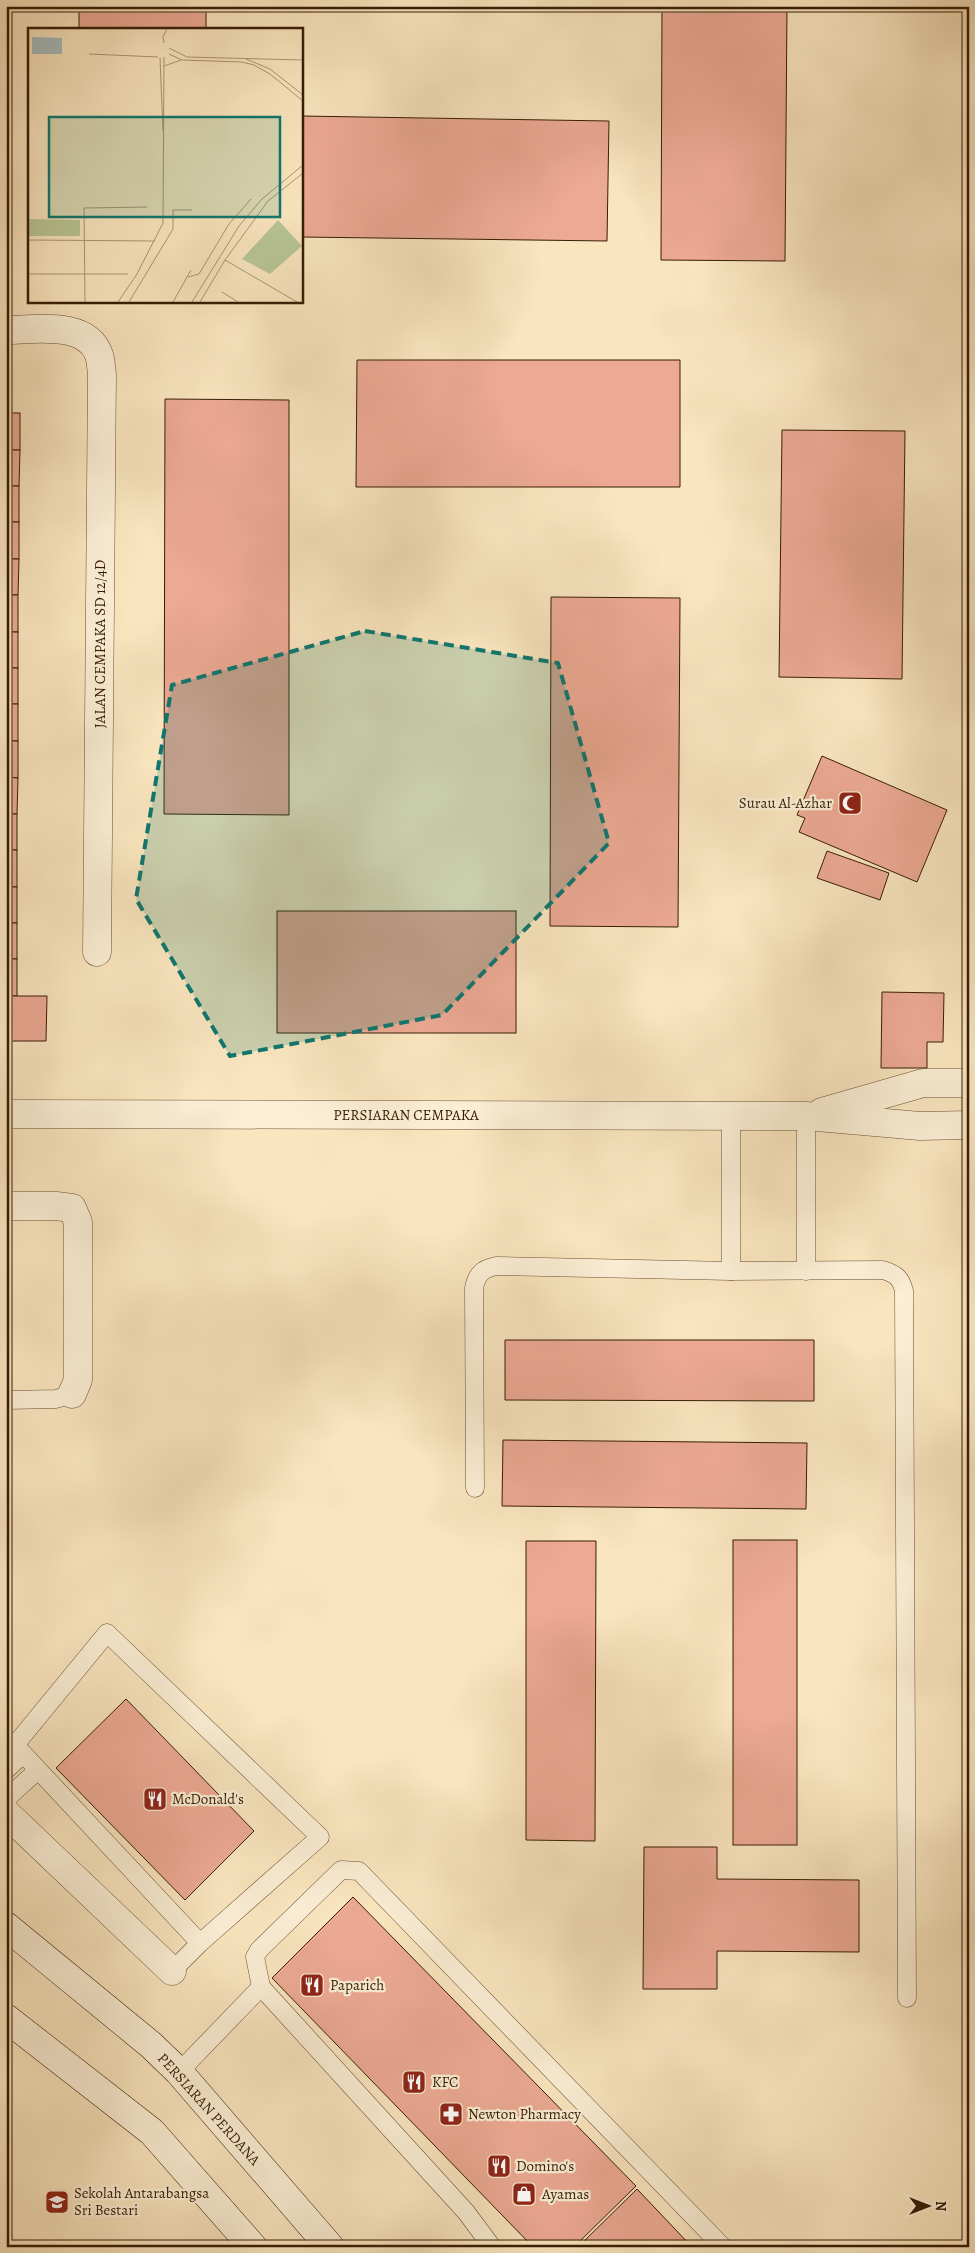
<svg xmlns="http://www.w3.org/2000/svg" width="975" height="2253" font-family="Alegreya,serif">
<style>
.building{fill:#eca993;stroke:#371d05}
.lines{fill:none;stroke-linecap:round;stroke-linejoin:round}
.service-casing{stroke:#684f33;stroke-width:19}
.minor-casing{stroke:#684f33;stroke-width:29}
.secondary-casing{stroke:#371d05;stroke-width:29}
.service{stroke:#fbeed5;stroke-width:18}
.minor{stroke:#fbeed5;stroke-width:28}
.secondary{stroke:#fbeed5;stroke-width:28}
.marked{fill:#0f766e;fill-opacity:0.2;stroke:#0f766e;stroke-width:4;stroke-dasharray:10 6;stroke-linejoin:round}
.labels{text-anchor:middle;stroke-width:4.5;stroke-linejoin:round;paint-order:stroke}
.street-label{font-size:15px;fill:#371d05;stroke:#fbeed5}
.poi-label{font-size:15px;fill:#371d05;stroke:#fbeed5;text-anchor:start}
.inset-road{fill:none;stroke:#ab9574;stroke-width:1}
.view{fill:#0f766e;fill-opacity:0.15;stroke:#0f766e;stroke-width:2.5}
.inset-edge{fill:none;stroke:#371d05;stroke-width:2.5}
</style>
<rect width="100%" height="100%" fill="#f9e5be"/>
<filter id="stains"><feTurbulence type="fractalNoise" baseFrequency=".004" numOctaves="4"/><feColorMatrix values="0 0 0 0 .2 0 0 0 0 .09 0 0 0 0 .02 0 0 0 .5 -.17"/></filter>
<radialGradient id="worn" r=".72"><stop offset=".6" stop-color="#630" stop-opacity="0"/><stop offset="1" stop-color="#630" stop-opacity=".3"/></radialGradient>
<g class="building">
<rect x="79" y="6" width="127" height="23"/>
<path d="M662,6H787L785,261L661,260Z"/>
<path d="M301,116L609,121L607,241L301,237Z"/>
<path d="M357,360H680V487H356Z"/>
<path d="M165,399L289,400V815L164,814Z"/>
<rect x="6" y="413" width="14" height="37"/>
<path d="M782,430L905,431L902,679L779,677Z"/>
<path d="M6,450H20L19,486H6Z"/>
<rect x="6" y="486" width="13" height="36"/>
<rect x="6" y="522" width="13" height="37"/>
<path d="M6,559H19L18,595H6Z"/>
<rect x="6" y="595" width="12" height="37"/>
<path d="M551,597L680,598L678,927L550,926Z"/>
<rect x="6" y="632" width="12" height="36"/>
<rect x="6" y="668" width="12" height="36"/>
<rect x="6" y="704" width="12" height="37"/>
<path d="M6,741H18V778L6,777Z"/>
<path d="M822,756L947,810L917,882L799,832L805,818L797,815Z"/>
<path d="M6,777L18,778L17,814H6Z"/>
<rect x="6" y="814" width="11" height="36"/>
<rect x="6" y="850" width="11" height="37"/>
<path d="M827,851L889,873L880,900L817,878Z"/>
<rect x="6" y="887" width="11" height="36"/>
<rect x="277" y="911" width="239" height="122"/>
<rect x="6" y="923" width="11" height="36"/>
<rect x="6" y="959" width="11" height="37"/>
<path d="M882,992L944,993L943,1042H927V1068H881Z"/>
<path d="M6,996H47L46,1041H6Z"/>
<path d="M505,1340H814V1401L505,1400Z"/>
<path d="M503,1440L807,1443L806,1509L502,1506Z"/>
<rect x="733" y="1540" width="64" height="305"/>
<path d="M526,1541H596L595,1841L526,1840Z"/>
<path d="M126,1699L254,1831L185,1900L56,1768Z"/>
<path d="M644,1847H717V1879L859,1880V1952L717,1951V1989H643Z"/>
<path d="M353,1897L636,2186L574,2247H533L272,1978Z"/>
<path d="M637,2189L692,2247H578Z"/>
</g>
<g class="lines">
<g class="service-casing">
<g id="service">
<path d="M731,1116V1271"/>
<path d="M806,1116V1271"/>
<path d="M6,1400L56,1399L72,1394"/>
<path d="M475,1488L474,1288C477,1274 482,1269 496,1266L731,1271L883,1270C896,1274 901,1278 904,1291L907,1998"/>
<path d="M107,1633L320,1837L200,1943L15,1745Z"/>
<path d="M6,1770L23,1754"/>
<path d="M6,1799L38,1770"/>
<path d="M172,1971L200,1943"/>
<path d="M179,2072L261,1987"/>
<path d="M492,2247L466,2212L261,1987L255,1957L259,1950L341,1870L359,1871L723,2247"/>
</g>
</g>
<g class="minor-casing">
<g id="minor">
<path d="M6,330C34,330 87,320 99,355C101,360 101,368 102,374L97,952"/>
<path d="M822,1112L923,1083H969"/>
<path d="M6,1114L806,1116L920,1126L969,1125"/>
<path d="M6,1206H56L72,1208L78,1222V1380L72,1394"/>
<path d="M6,1813L172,1971"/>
</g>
</g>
<g class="secondary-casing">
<g id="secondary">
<path d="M6,1926L151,2045L179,2072L330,2247"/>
<path d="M6,2018L152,2132L253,2247"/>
</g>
</g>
<use href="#service" class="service"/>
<use href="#minor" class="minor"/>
<use href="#secondary" class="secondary"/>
</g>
<path class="marked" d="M365,631L558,663L609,843L442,1015L230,1056L136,899L172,685Z"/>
<defs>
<g id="mosque-square" transform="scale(1.25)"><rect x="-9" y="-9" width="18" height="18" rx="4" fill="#8f2418" stroke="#fbeed5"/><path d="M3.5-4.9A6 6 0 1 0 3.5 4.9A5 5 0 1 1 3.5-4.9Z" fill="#fff"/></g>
<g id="restaurant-square" transform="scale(1.25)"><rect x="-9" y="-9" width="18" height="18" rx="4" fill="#8f2418" stroke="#fbeed5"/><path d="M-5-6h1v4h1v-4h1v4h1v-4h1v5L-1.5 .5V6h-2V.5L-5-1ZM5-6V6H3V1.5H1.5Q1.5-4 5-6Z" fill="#fff"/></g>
<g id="pharmacy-square" transform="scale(1.25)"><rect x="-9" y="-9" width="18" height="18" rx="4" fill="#8f2418" stroke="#fbeed5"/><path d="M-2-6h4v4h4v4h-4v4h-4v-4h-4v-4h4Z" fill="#fff"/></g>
<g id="shop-square" transform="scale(1.25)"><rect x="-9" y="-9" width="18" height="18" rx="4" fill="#8f2418" stroke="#fbeed5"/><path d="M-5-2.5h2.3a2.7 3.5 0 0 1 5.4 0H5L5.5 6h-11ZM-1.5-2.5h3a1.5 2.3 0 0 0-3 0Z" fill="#fff"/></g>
<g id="school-square" transform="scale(1.25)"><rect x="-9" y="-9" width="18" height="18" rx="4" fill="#8f2418" stroke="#fbeed5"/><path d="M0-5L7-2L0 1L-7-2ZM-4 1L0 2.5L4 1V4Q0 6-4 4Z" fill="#fff"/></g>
</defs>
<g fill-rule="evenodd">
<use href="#mosque-square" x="850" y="803"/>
<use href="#restaurant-square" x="155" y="1799"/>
<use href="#restaurant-square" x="312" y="1985"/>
<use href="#restaurant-square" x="414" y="2082"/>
<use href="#pharmacy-square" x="451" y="2114"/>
<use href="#restaurant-square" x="499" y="2166"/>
<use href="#shop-square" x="524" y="2194"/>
<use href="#school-square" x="57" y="2202"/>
</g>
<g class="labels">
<g class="street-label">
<text transform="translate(100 644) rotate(-90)" y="5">JALAN CEMPAKA SD 12/4D</text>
<text x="406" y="1120">PERSIARAN CEMPAKA</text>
<text transform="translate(209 2109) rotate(48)" y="5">PERSIARAN PERDANA</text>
</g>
<g class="poi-label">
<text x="832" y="808" text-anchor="end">Surau Al-Azhar</text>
<text x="172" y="1804">McDonald's</text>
<text x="330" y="1990">Paparich</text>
<text x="432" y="2087">KFC</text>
<text x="468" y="2119">Newton Pharmacy</text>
<text x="516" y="2171">Domino's</text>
<text x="74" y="2198">Sekolah Antarabangsa<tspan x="74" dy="17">Sri Bestari</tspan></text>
<text x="542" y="2199">Ayamas</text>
</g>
</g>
<g transform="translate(28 28)">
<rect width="275" height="275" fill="#f9e5be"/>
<path d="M0,191L52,192V208H0ZM250,192L274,218L242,246L214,231Z" fill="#b8c696"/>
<path d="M4,9L34,10V26H4Z" fill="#a5bcbe"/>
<path class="inset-road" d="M136,15L135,9L139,1M141,20L159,29L275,32M61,26L130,29M141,26L154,32L214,34L226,37L242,46L275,73M132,30L135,103M218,31L242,41L275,67M136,38L153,32M0,212L127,213M197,232L269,274M0,246H100M160,249L171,246L201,196L223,171M194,264L210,274M57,274L56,180L119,179M90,274L109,246L135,195L136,29M101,274L145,201V182H164M145,274L163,242M164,274L211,198L234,171L275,137M172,274L197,232L240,173L275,145"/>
<path class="view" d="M21,89H252V189H21Z"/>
<rect width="275" height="275" class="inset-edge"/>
</g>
<rect width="975" height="2253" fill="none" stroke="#f9e5be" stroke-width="25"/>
<rect x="8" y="8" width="960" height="2238" fill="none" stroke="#371d05" stroke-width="2.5"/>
<rect x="12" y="12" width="950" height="2228" fill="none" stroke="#371d05"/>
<g transform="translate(928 2206) rotate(90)" stroke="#fbeed5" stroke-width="4" paint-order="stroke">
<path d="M0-4L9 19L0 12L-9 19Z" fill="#371d05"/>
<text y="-8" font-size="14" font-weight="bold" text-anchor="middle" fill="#371d05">N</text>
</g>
<rect width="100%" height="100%" filter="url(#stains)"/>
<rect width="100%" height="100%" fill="url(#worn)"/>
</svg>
